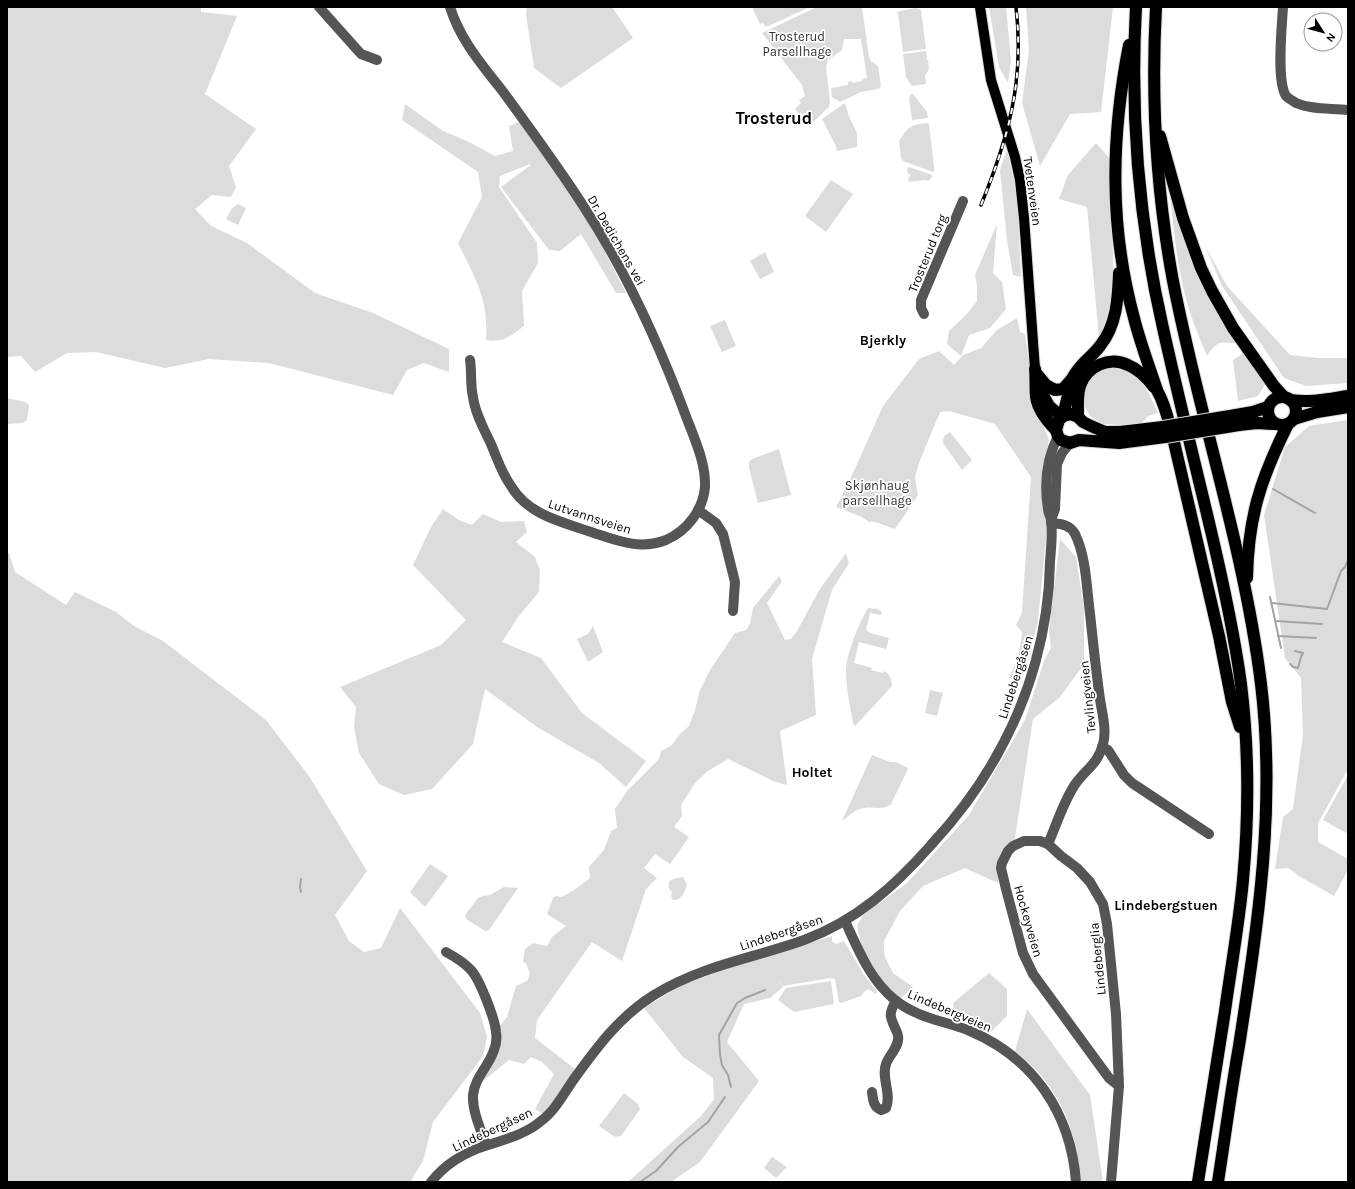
<svg xmlns="http://www.w3.org/2000/svg" width="1355" height="1189" font-family="Karla,sans-serif">
<style>
.green{fill:#dcdcdc}
.lines{fill:none;stroke-linecap:round;stroke-linejoin:round}
.stream{stroke:#a3a3a3;stroke-width:2}
.major-casing{stroke:#dbdbdb;stroke-width:12}
.highway-casing{stroke:#dbdbdb;stroke-width:14}
.minor{stroke:#555;stroke-width:10}
.major{stroke:#000;stroke-width:10}
.highway{stroke:#000;stroke-width:12}
.rail-casing{stroke:#000;stroke-width:3.5}
.rail{stroke:#fff;stroke-width:2;stroke-dasharray:6;stroke-linecap:butt}
.highway-bridge-casing{stroke:#dbdbdb;stroke-width:14;stroke-linecap:butt}
.highway-bridge{stroke:#000;stroke-width:12}
.labels{text-anchor:middle;stroke-width:3.5;stroke-linejoin:round;paint-order:stroke}
.park-label{font-size:13px;fill:#333;stroke:#fff}
.street-label{font-size:13px;fill:#000;stroke:#fff}
.neighbourhood-label{font-size:14px;font-weight:bold;fill:#000;stroke:#fff}
.district-label{font-size:17px;font-weight:bold;fill:#000;stroke:#fff}
</style>
<rect width="100%" height="100%" fill="#fff"/>
<g class="green">
<path d="M7,7H201V12L237,16L205,94L256,129L229,166L236,187L231,197L212,195L195,209L211,226L247,243L315,293L373,313L449,349V372L424,363L407,370L393,395L269,363L209,359L165,368L96,352L67,353L35,372L21,356L7,357Z"/>
<path d="M527,7H612L633,38L561,88L534,68L526,14Z"/>
<path d="M752,7H810L766,27L763,23L760,24Z"/>
<path d="M817,7H862L869,57L871,61L878,66L881,86L880,88L878,89L861,92L840,102L832,97L831,89L832,88L848,85V82L852,81L853,83L862,81V79L867,78L861,39H844L842,50L828,60L826,67L830,102L829,107L809,126L795,109L801,103L799,100L805,96L802,85L762,33Z"/>
<path d="M989,7H1006L1011,61L1008,83L999,67Z"/>
<path d="M1026,7H1113L1101,112L1070,114L1040,166L1022,103L1029,50Z"/>
<path d="M916,8L921,10L926,49L903,52L898,13L896,12Z"/>
<path d="M926,51L927,58L926,59L928,60L929,69L925,76L926,84L912,86L906,77L903,54Z"/>
<path d="M911,94H913L927,112L928,118L912,120L909,98Z"/>
<path d="M845,103L849,117L857,133V147L837,151L836,146L822,119Z"/>
<path d="M405,104L443,131L469,142L495,156L513,151L509,126L519,122L584,211L626,293H616L581,234L560,251L549,250L501,187L531,165L530,164L500,176L499,187L537,243L538,263L522,291L524,326C511,336 503,343 486,340C489,299 475,278 458,243L482,197L478,172L402,120Z"/>
<path d="M926,123L929,124L934,167V171L933,172L903,161L901,158L899,141C908,127 910,125 926,123Z"/>
<path d="M1096,143L1110,159L1114,291L1103,333L1099,337L1087,207L1059,199L1068,175Z"/>
<path d="M1007,150L1017,195L1021,277L1013,275L1007,240L1000,170Z"/>
<path d="M909,167L932,175V177L929,181L925,180L909,182L908,178L910,177V174H908L907,169Z"/>
<path d="M831,180L853,194L826,232L805,216Z"/>
<path d="M1169,180L1202,275L1241,343C1222,344 1219,337 1207,356C1199,336 1190,316 1185,295C1176,259 1172,217 1169,180Z"/>
<path d="M238,204L246,208L238,225L226,219L232,208Z"/>
<path d="M997,224L993,273L1002,282L1006,309L990,328L969,335L961,356L947,344L949,331L967,314L977,301V286L975,275Z"/>
<path d="M1205,246L1227,286L1290,355L1318,358H1348V383L1306,386L1284,378L1222,286Z"/>
<path d="M765,252L774,272L760,279L750,261Z"/>
<path d="M1017,318L1020,332L1025,334L1035,405L1049,440L1042,477L1047,530L1038,620L1033,642L1028,657L1020,676L1014,679L1009,678C1017,663 1021,648 1022,632L1016,625L1022,613L1031,477L995,424L949,411L940,412L919,463L915,478L918,495L895,529L875,522H869L862,517L836,507L849,482L883,406L919,359L939,351L954,365L963,355L981,348L997,330Z"/>
<path d="M725,320L736,346L722,352L710,326Z"/>
<path d="M1245,352L1266,383L1258,396L1238,401L1233,360Z"/>
<path d="M1105,367C1139,369 1145,385 1158,413L1148,416L1141,424L1118,425L1103,424L1090,416L1084,405V392L1094,373Z"/>
<path d="M7,398L25,402L29,405L27,420L23,423L7,424Z"/>
<path d="M1348,420V769L1318,823V842L1348,859V870L1334,896L1299,876L1288,868L1275,869L1283,817L1293,809L1303,735L1301,678L1285,658L1264,515L1285,447L1309,426Z"/>
<path d="M950,432L972,460L962,470L943,443C942,437 945,435 950,432Z"/>
<path d="M779,449L791,495L758,503L749,468V462L752,459Z"/>
<path d="M443,509L459,520L472,525L483,514L501,522L524,521L527,532L516,542L535,557L540,571L539,592L518,617L502,642L541,658L582,713L646,761L626,787L599,763L537,727L485,689L473,744L432,789L404,795L379,784L359,753L354,727L356,707L340,687L441,645L466,620L413,565L431,527Z"/>
<path d="M1060,539L1076,557L1084,608V664L1060,697L1033,719L1013,851L999,871L998,883L965,868L923,886L900,911L884,941V953L886,959L893,973L913,987L901,998L884,984L862,948L857,926L863,915L907,883L969,815L1025,720L1044,661L1051,648L1049,630Z"/>
<path d="M7,553H9L15,572L66,605L75,592L116,612L134,626L163,641L266,720L309,776L367,871L335,915L349,941L364,952L381,948L400,908L480,1013L487,1037L483,1056L433,1122L423,1161L410,1182H7Z"/>
<path d="M846,553L849,563L832,590L812,659L816,715L780,731L787,785L773,781L728,759L708,771L695,783L681,805L682,816L674,827L689,837L670,864L655,854L644,868L657,878L646,889L622,961L592,942L537,1020L535,1038L575,1069L551,1105L543,1114L535,1109L554,1074L542,1062L531,1057L524,1064L509,1060L482,1082L500,1026L507,1017L516,986L527,981L530,974L526,963L523,962L525,949L533,943L547,946L552,937L566,926L547,914L553,898L556,896L562,897L574,890L590,878L589,867L604,850L611,831L617,828L615,809L627,791L659,759L661,751L672,745L680,734L689,726L695,710L700,690L710,670L735,633L746,630L750,624L753,608L779,576L782,581L767,603L785,640L791,639L797,631L820,589Z"/>
<path d="M868,608L878,609L882,612L881,615L870,613L866,630L869,632L870,633L889,638L886,649L859,642L854,663L872,668L871,670L883,673L884,671C890,674 892,680 892,686L856,725L854,726C850,708 846,688 846,670C847,652 859,623 868,608Z"/>
<path d="M593,626L603,652L588,662L577,639L588,634Z"/>
<path d="M930,690L943,693L937,716L925,713Z"/>
<path d="M872,755L890,762H896L908,768L907,771L891,804C882,811 874,806 864,808C855,809 849,816 842,821Z"/>
<path d="M1348,775V834L1323,820Z"/>
<path d="M430,864L448,876L425,907L410,892Z"/>
<path d="M683,877L687,885C685,892 681,901 673,900L671,896L672,892L669,889C667,878 674,879 683,877Z"/>
<path d="M504,887L518,888L489,930L485,931L466,919L465,915L478,898L483,896L490,895Z"/>
<path d="M832,936V941L836,944L844,941L864,975L877,992L876,994L868,989L863,993L861,996L841,1003L839,1002L835,979L830,978L783,986L778,979L783,987L770,998L744,1004L727,1042L759,1081L700,1162L671,1182H628L701,1116L714,1099L713,1078L683,1057L644,1008L682,985L740,964Z"/>
<path d="M989,973L1007,989V1016L991,1032L955,1016L953,1003Z"/>
<path d="M831,981L834,1004L794,1012L778,1000L786,988Z"/>
<path d="M1027,1009L1090,1095L1103,1182H1081C1077,1139 1067,1105 1038,1072C1031,1064 1022,1058 1015,1051Z"/>
<path d="M624,1093L638,1104L640,1109L621,1136L615,1137L599,1126Z"/>
<path d="M772,1157L787,1167L776,1178L764,1168Z"/>
</g>
<g class="lines">
<g class="stream">
<path d="M1273,489L1315,513"/>
<path d="M1270,597L1281,648"/>
<path d="M1272,603L1327,609L1341,571L1345,567L1347,562"/>
<path d="M1276,621L1322,624"/>
<path d="M1278,636L1316,638"/>
<path d="M1290,664L1293,667L1298,668L1301,657L1303,653L1295,651"/>
<path d="M301,879L300,887L301,892"/>
<path d="M731,1087L728,1075L722,1065L720,1055L719,1035L737,1003L745,998L765,990"/>
<path d="M640,1182L656,1171L678,1147L708,1122L725,1097"/>
</g>
<g class="major-casing">
<path id="major" d="M980,7L991,80L1015,157L1020,180L1024,218L1035,369"/>
</g>
<g class="highway-casing">
<g id="highway">
<path d="M1136,7C1130,115 1139,223 1163,328C1178,396 1195,463 1211,531C1223,582 1234,632 1241,684C1249,749 1249,815 1243,880C1239,924 1231,967 1225,1011C1216,1068 1207,1125 1198,1182"/>
<path d="M1156,7C1151,99 1156,190 1173,281C1199,416 1244,547 1261,684C1276,808 1258,923 1239,1046C1231,1091 1225,1137 1218,1182"/>
<path d="M1129,45C1111,137 1109,226 1134,318C1140,342 1149,366 1157,390C1158,393 1161,397 1162,401C1166,410 1168,420 1171,429L1219,636L1232,702L1240,727"/>
<path d="M1160,136L1183,218L1201,268L1212,291L1233,328L1274,386L1284,397"/>
<path d="M1035,369C1036,378 1035,388 1036,397C1038,410 1047,421 1056,430"/>
<path d="M1036,373L1046,385L1055,390L1063,389L1072,379"/>
<path d="M1040,389L1049,406L1062,417"/>
<circle cx="1282" cy="411" r="14"/>
<path d="M1290,400C1310,403 1328,399 1348,396"/>
<path d="M1236,415L1253,412L1268,407"/>
<path d="M1063,416L1072,379C1080,363 1090,359 1100,346C1117,325 1118,298 1119,273"/>
<path d="M1078,417C1078,407 1077,395 1080,386C1087,366 1109,356 1128,365C1138,369 1147,378 1154,387"/>
<path d="M1294,419L1317,412L1348,407"/>
<path d="M1239,425L1257,423L1274,424"/>
<path d="M1163,427L1120,432H1105L1091,426L1083,422L1078,417L1071,414L1063,416L1059,420L1056,430L1058,436L1061,440L1070,443L1079,440L1119,443L1165,437"/>
<path d="M1247,578C1248,517 1261,478 1288,424"/>
</g>
</g>
<g class="minor">
<path d="M319,7L361,54L377,60"/>
<path d="M450,7C460,40 483,66 504,93C531,130 559,168 584,207C627,273 660,346 687,419C695,440 706,464 705,487C703,510 687,531 666,540C641,550 618,541 594,533C563,522 529,516 511,486C502,474 497,458 491,444C484,429 475,413 473,397C470,385 472,372 470,360"/>
<path d="M1283,7C1282,26 1276,81 1286,96C1289,99 1293,101 1296,103C1312,110 1331,108 1348,110"/>
<path d="M924,314L921,308V300L963,201"/>
<path d="M698,510L716,523L723,534L735,582L733,611"/>
<path d="M1051,520L1055,509L1057,464L1062,453L1070,443"/>
<path d="M1051,523C1060,524 1070,524 1075,534C1084,552 1086,576 1088,596C1092,630 1095,665 1100,699C1102,713 1107,730 1103,744C1098,765 1084,770 1074,786C1063,803 1056,826 1048,844L1061,856L1077,868L1090,882L1103,904L1107,924L1116,1014L1119,1086L1111,1182"/>
<path d="M1102,747L1108,750L1124,775L1132,783L1209,834"/>
<path d="M1048,844L1040,841H1024L1013,846L1008,851L1002,863L1001,868L1006,889L1023,953L1033,974L1109,1078L1119,1086"/>
<path d="M845,921C858,949 870,980 895,1000C917,1018 945,1021 970,1031C1034,1058 1071,1114 1076,1182"/>
<path d="M446,952C455,957 464,962 471,970C480,980 495,1019 496,1032C497,1038 496,1045 494,1050C489,1066 475,1077 473,1095C472,1111 481,1130 486,1145"/>
<path d="M872,1092C873,1099 873,1107 881,1110L886,1108C892,1094 881,1078 886,1064C889,1055 900,1046 898,1036C898,1034 897,1032 896,1030C890,1017 888,1014 896,1001"/>
<path d="M431,1182C446,1163 465,1152 488,1145C506,1139 526,1134 541,1121C555,1111 564,1093 574,1079C597,1047 620,1016 654,995C700,966 754,958 804,940C856,921 895,886 931,845C956,818 979,788 997,755C1030,697 1049,629 1050,562C1051,548 1053,532 1051,519C1050,516 1048,512 1048,509C1044,484 1047,458 1058,436"/>
</g>
<use href="#major" class="major"/>
<use href="#highway" class="highway"/>
<g class="rail-casing">
<path id="rail" d="M981,205C997,166 1011,126 1016,84C1019,59 1019,33 1016,7"/>
</g>
<use href="#rail" class="rail"/>
<g class="highway-bridge-casing">
<g id="highway-bridge">
<path d="M1163,427L1236,415"/>
<path d="M1165,437L1239,425"/>
</g>
</g>
<use href="#highway-bridge" class="highway-bridge"/>
</g>
<g class="labels">
<g class="park-label">
<text x="797" y="41">Trosterud<tspan x="797" dy="15">Parsellhage</tspan></text>
<text x="877" y="490">Skjønhaug<tspan x="877" dy="15">parsellhage</tspan></text>
</g>
<g class="street-label">
<text transform="translate(1033 191) rotate(82)" y="5">Tvetenveien</text>
<text transform="translate(617 240) rotate(60)" y="5">Dr. Dedichens vei</text>
<text transform="translate(927 253) rotate(-68)" y="5">Trosterud torg</text>
<text transform="translate(590 516) rotate(18)" y="5">Lutvannsveien</text>
<text transform="translate(1015 677) rotate(-72)" y="5">Lindebergåsen</text>
<text transform="translate(1087 697) rotate(-96)" y="5">Tevlingveien</text>
<text transform="translate(1029 921) rotate(74)" y="5">Hockeyveien</text>
<text transform="translate(781 932) rotate(-19)" y="5">Lindebergåsen</text>
<text transform="translate(1097 959) rotate(-96)" y="5">Lindeberglia</text>
<text transform="translate(950 1010) rotate(23)" y="5">Lindebergveien</text>
<text transform="translate(492 1129) rotate(-25)" y="5">Lindebergåsen</text>
</g>
<g class="neighbourhood-label">
<text x="883" y="345">Bjerkly</text>
<text x="812" y="777">Holtet</text>
<text x="1166" y="910">Lindebergstuen</text>
</g>
<g class="district-label">
<text x="774" y="124">Trosterud</text>
</g>
</g>
<rect width="1355" height="1189" fill="none" stroke="#000000" stroke-width="16"/>
<g transform="translate(1323 32) rotate(126)"><circle r="19" fill="#ffffff" stroke="#999999"/>
<path d="M0-3L7 15L0 10L-7 15Z" fill="#000000"/>
<text y="-6" font-size="11" font-weight="bold" text-anchor="middle" fill="#000000">N</text>
</g>
</svg>
